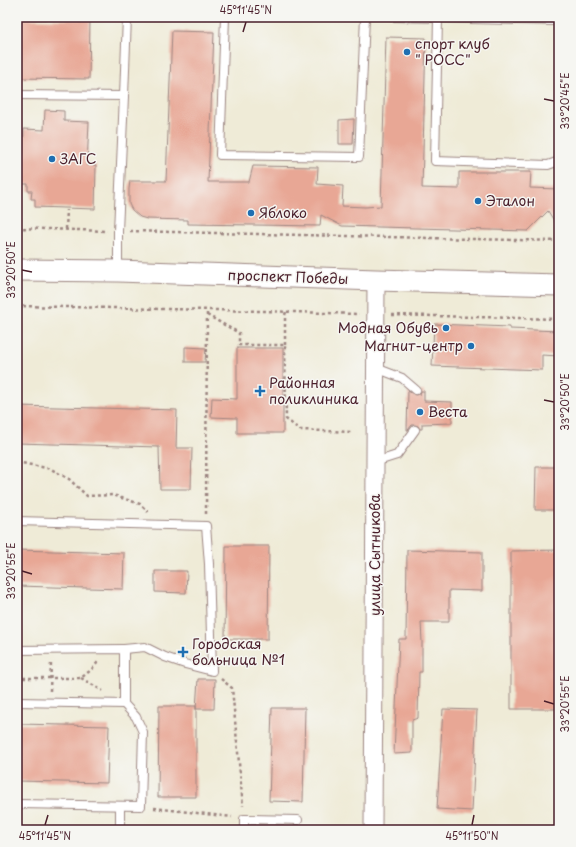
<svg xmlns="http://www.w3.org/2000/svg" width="576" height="847" font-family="'Playpen Sans',sans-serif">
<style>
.building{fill:#e8a795}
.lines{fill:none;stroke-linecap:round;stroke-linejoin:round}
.service-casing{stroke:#9c8581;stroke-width:10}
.minor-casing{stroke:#9c8581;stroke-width:19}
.tertiary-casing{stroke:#9c8581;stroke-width:23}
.path{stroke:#9c8581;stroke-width:2.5;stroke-dasharray:3 3;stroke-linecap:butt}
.service{stroke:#fff;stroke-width:8}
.minor{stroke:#fff;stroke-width:17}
.tertiary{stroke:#fff;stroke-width:21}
.ticks{fill:none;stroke:#4a1f2b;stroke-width:1.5}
.poi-dot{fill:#1f6fb2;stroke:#f6f6f2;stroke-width:1.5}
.labels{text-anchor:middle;stroke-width:3;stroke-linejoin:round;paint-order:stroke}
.poi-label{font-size:14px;fill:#4a1f2b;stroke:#f6f6f2;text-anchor:start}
.street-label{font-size:14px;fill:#4a1f2b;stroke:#f6f6f2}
.neatline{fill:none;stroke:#4a1f2b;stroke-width:1.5}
.ticks-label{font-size:10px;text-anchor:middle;fill:#4a1f2b}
</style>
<rect width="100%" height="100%" fill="#f6f6f2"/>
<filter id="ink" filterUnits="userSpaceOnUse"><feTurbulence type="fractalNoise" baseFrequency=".025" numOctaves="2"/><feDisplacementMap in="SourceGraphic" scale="8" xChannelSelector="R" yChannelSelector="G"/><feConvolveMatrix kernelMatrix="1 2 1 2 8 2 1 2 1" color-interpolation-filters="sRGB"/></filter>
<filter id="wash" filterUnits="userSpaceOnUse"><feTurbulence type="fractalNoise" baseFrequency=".012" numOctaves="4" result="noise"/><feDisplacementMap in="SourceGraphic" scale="16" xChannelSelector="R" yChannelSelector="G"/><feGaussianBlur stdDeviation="0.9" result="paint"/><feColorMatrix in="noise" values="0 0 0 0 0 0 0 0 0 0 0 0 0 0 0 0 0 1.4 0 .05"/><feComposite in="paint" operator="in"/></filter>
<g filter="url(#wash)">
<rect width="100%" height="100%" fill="#efebd7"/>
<g id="blocks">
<g class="building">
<path d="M17,19L90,20L89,79L17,78Z"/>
<path d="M172,31L214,32L208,182H249L253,166L318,167L317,184L343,186L342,206L365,207L381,206L386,37L426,38L422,188L459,189V172H531L530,188L559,189V229L548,211L528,231L342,226L321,215L320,226L188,224V220L147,219L140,217L132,210L129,204V189L130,181H166Z"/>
<path d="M45,110L64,111V121L89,122L87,165H96L95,209L35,207V199H31L32,191H28V184H17V153L23,154L24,129L44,130Z"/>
<path d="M354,119L353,144H339V120Z"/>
<path d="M434,324L510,327V329L559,331V356L542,355V370L432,366Z"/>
<path d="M185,347L206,348L205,362H185Z"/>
<path d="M237,348H283V433H237V418L211,417L212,398L237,399Z"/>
<path d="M408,391L415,395L420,394L421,391H424V401L452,402V423L422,424V429H420L418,426L415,425H412L408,430H407Z"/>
<path d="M17,406L177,410L176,448H192L191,489H160L159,447L17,443Z"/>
<path d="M536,467H559V510H535Z"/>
<path d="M226,546H269L268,639H225Z"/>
<path d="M17,550L124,553L123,589L17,586Z"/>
<path d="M407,550L482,552V591L449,590V622H421L422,642V672H419L418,718L412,720V753L394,754L399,639H406Z"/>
<path d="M559,550V709H511V551Z"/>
<path d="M155,571H187L186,593L155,592Z"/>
<path d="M198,679H215L214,709H196Z"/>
<path d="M159,706H196V797H158Z"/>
<path d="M272,708H305L303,802L269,801Z"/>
<path d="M443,709L477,710L472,811L437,809Z"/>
<path d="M17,724L109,726L107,783L17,781Z"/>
</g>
</g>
</g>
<g filter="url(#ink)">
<use href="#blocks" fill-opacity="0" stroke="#9c8581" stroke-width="1"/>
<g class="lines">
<g class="service-casing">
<g id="service">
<path d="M225,17L220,155L359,157L365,17"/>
<path d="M393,17L559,21"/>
<path d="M438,18L435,161L548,165L559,161"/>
<path d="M17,95L124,96L118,231V271"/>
<path d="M124,96L127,17"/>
<path d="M376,368L402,378L416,390"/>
<path d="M375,462L397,455L415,430"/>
<path d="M17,521L206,526L209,564L212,671L185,664L165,657L145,647L124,649"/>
<path d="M17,650L124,649V704L136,717L143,732L141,806L17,804"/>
<path d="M17,702L124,704"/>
<path d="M120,830V806"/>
<path d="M244,830V819L298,820"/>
</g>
</g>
<g class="minor-casing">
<path id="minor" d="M373,830L376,280"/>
</g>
<g class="tertiary-casing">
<path id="tertiary" d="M17,270L118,271L376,280L559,285"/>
</g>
<g class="path">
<path d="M17,228L107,231"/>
<path d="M18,228L20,186"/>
<path d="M66,229L67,210"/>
<path d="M130,231L559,241"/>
<path d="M17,306L262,311L359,314"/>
<path d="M207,315L239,333V345H285L286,419L300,430L352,432"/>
<path d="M392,315L559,319"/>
<path d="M285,345V315L286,312"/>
<path d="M17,462L51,469L69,479L87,496L113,495L140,504L148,512"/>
<path d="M206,514L207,310"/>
<path d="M17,678H81L91,670L98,662"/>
<path d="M81,678L103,691"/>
<path d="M221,679L232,688L243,806"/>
<path d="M50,691L51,662"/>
<path d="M154,808L232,817"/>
</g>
<use href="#service" class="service"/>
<use href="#minor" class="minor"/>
<use href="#tertiary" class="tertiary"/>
</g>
</g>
<path class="ticks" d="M243,32L246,22M544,99L554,101M22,270L32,272M544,400L554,402M22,571L32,574M544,701L554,704M45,825L48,815M472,825L474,815"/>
<g class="poi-dot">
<circle cx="407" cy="52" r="4"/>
<circle cx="52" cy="159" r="4"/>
<circle cx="478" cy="201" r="4"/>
<circle cx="251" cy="213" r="4"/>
<circle cx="446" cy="328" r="4"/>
<circle cx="471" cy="346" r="4"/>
<path d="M258 385h4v4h4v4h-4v4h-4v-4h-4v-4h4z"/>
<circle cx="420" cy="412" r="4"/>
<path d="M181 646h4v4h4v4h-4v4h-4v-4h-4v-4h4z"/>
</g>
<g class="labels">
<g class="poi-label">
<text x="415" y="49">спорт клуб<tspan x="415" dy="16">" РОСС"</tspan></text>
<text x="60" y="164">ЗАГС</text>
<text x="486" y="206">Эталон</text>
<text x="259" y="218">Яблоко</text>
<text x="438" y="333" text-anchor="end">Модная Обувь</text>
<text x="463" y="351" text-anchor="end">Магнит-центр</text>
<text x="269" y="388">Районная<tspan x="269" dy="16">поликлиника</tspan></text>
<text x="428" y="417">Веста</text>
<text x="192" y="649">Городская<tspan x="192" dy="16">больница №1</tspan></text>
</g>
<g class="street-label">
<text transform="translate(288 277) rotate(2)" y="5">проспект Победы</text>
<text transform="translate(375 555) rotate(-90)" y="5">улица Сытникова</text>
</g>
</g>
<rect width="576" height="847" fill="none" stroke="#f6f6f2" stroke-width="44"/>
<rect x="22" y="22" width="532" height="803" class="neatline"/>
<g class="ticks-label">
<text x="246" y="14">45°11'45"N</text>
<text transform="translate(565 101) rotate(-90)" y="4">33°20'45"E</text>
<text transform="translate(11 270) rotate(-90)" y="4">33°20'50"E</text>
<text transform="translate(565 402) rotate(-90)" y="4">33°20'50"E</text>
<text transform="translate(11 571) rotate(-90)" y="4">33°20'55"E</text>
<text transform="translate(565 704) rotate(-90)" y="4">33°20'55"E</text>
<text x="45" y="840">45°11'45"N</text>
<text x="472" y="840">45°11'50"N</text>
</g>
</svg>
